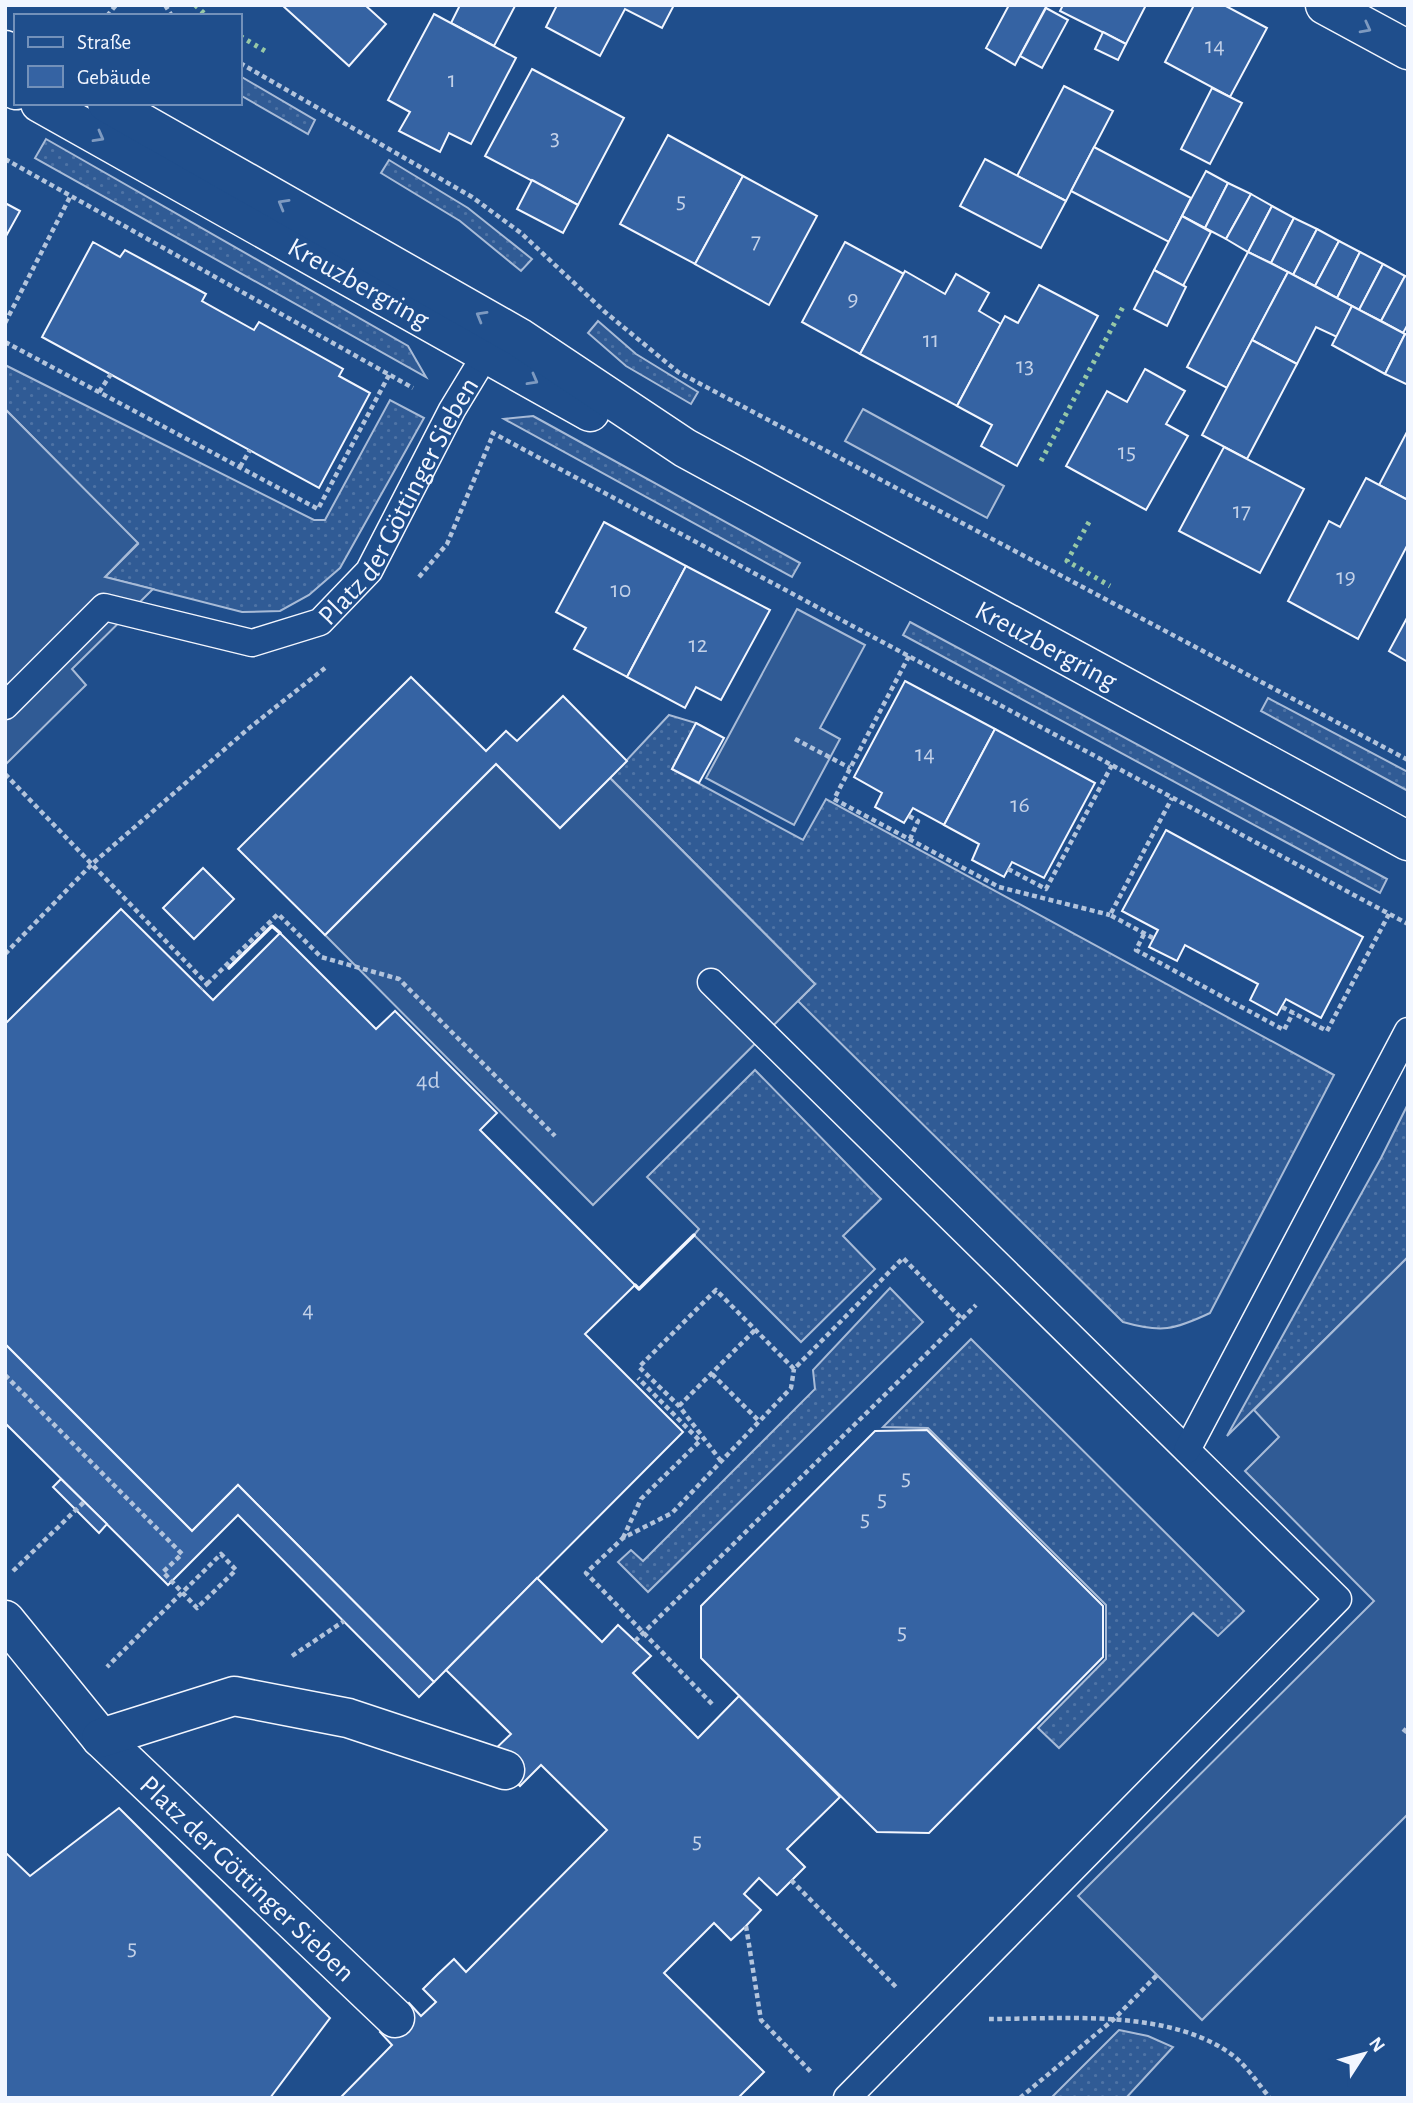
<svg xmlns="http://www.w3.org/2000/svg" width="1413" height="2103" font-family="'Alegreya Sans',sans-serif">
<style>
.grass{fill:url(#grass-dots);stroke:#a8bbd7;stroke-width:2}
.built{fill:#305b95;stroke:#a8bbd7;stroke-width:2}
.building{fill:#3563a3;stroke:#f2f6ff;stroke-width:2}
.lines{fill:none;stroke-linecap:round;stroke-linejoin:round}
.service-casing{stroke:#f2f6ff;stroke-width:29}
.minor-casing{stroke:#f2f6ff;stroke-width:41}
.tertiary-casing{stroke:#f2f6ff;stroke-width:41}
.path{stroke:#b3c4dc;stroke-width:4.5;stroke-dasharray:5 3.5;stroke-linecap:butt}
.service{stroke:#1f4e8c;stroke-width:26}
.minor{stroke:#1f4e8c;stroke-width:38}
.tertiary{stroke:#1f4e8c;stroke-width:38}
.hedge{stroke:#97c8a6;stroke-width:5;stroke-dasharray:3.5 5;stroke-linecap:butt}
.wall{stroke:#f2f6ff;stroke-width:3.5}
.oneway{stroke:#7e9ac0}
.labels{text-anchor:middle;stroke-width:5;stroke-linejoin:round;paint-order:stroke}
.number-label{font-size:24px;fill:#c3d1e8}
.street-label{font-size:28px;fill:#f2f6ff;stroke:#1f4e8c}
</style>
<defs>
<pattern id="grass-dots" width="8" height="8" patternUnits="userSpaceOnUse" patternTransform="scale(1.75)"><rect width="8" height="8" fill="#305b95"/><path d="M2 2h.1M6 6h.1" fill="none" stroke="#4e73a5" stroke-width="1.8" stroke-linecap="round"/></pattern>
</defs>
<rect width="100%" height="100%" fill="#1f4e8c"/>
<g class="grass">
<path d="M240,76L315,120L308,134L240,95Z"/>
<path d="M46,139L408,346L426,377L35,158Z"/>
<path d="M389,160L468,208L532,259L521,271L460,221L381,173Z"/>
<path d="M598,321L636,354L698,392L691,404L626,366L588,333Z"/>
<path d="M5,365L314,520H325L390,400L424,418L340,568L309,595L280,611L242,612L105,577L138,544L5,409Z"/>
<path d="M533,416L800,563L792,577L504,419Z"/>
<path d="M910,622L1387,879L1380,893L903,635Z"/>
<path d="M1268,698L1408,772V791L1261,711Z"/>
<path d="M669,715L696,723L672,769L803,840L826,799L1334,1075L1210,1313C1174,1330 1161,1333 1123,1322L798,1001L815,984L610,778Z"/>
<path d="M755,1070L881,1199L843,1236L875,1269L801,1342L694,1235L699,1229L647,1177Z"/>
<path d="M1408,1104V1257L1227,1436L1381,1158Z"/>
<path d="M890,1288L923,1322L648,1592L618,1562L631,1550L643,1561L815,1389L813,1370Z"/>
<path d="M971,1339L1244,1611L1218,1636L1193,1613L1059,1748L1038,1728L1106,1659V1605L928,1428L883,1427Z"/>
<path d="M1119,2030L1148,2036L1173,2047L1126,2098H1051Z"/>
</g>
<g class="built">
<path d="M5,409L138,543L105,577L153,589L72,669L86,685L5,765Z"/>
<path d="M863,409L1004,486L987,518L845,441Z"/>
<path d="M797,609L865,645L820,728L840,739L794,825L706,778Z"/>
<path d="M496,764L560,828L610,778L815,984L593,1205L325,935Z"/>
<path d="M1408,1257V1814L1202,2020L1078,1896L1374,1601L1245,1471L1279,1437L1254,1410Z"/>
</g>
<g class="building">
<path d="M282,5H365L386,24L349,66Z"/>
<path d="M460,5H514L515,6L494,46L451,23Z"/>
<path d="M557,5H674L662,28L625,9L600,56L546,27Z"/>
<path d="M1009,5H1047L1015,65L986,48Z"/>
<path d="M1063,5H1146L1126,44L1060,11Z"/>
<path d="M1194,5H1224L1267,28L1230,97L1165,62Z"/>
<path d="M1046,8L1068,20L1042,68L1020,56Z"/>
<path d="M434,14L516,58L471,144L449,133L440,152L399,131L410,112L388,100Z"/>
<path d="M1103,32L1126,44L1118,60L1095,49Z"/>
<path d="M532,69L624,118L578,205L485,156Z"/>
<path d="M1064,86L1113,111L1066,201L1017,176Z"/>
<path d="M1212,88L1242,103L1210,164L1181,149Z"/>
<path d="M668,135L743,176L695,264L620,224Z"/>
<path d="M1094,147L1191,198L1169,242L1071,191Z"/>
<path d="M985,159L1066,201L1041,248L960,206Z"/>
<path d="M1206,171L1228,183L1205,228L1182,216Z"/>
<path d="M743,176L817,216L769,305L695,264Z"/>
<path d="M532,180L578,205L563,233L517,209Z"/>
<path d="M1228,183L1251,194L1226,239L1205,228Z"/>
<path d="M1251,194L1272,206L1248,252L1226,239Z"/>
<path d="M5,203L20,211L5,238Z"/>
<path d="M1272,206L1294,218L1271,263L1248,252Z"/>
<path d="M1182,216L1211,232L1183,286L1154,270Z"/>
<path d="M1294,218L1317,229L1293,275L1271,263Z"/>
<path d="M1317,229L1339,241L1315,286L1293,275Z"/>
<path d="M1339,241L1360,252L1337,298L1315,286Z"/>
<path d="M93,242L120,257L125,250L206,294L202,301L254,330L259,322L343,369L339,376L370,393L319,488L42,337Z"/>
<path d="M845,242L904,274L860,354L802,322Z"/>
<path d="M1248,252L1288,272L1227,388L1187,367Z"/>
<path d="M1360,252L1383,264L1359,310L1337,298Z"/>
<path d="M1383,264L1405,276L1381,321L1359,310Z"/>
<path d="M1154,270L1186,287L1167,326L1134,309Z"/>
<path d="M905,271L945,294L956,274L989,293L979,311L1001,324L957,406L860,354Z"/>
<path d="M1288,272L1352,306L1337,337L1316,327L1297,364L1252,340Z"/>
<path d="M1405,276L1408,277V324L1403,333L1381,321Z"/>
<path d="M1039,285L1098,316L1017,466L981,446L992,425L957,406L1005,316L1018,323Z"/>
<path d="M1352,306L1405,334L1385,374L1332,345Z"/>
<path d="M1405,334L1408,335V385L1385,374Z"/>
<path d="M1252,340L1297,364L1247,459L1202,435Z"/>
<path d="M1145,369L1185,391L1166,424L1188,436L1146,510L1066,466L1107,391L1127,402Z"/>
<path d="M1408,430V500L1379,485Z"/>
<path d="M1224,447L1304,489L1260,573L1179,531Z"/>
<path d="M1366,478L1408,500V544L1358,639L1288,601L1329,521L1340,527Z"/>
<path d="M604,522L686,566L627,677L574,649L586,628L556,612Z"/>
<path d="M686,566L770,610L721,700L696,687L685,708L627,677Z"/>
<path d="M1408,616V662L1389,651Z"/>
<path d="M411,677L486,751L506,731L517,741L563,696L627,761L560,828L496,764L325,935L238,849Z"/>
<path d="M905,681L995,729L944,825L913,808L904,823L875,807L882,793L854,777Z"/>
<path d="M696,723L724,738L699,783L672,769Z"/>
<path d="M995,729L1095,783L1044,878L1012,862L1004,877L972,860L979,844L944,825Z"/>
<path d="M1166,830L1363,937L1321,1018L1286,999L1277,1015L1250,1000L1258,984L1185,945L1177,961L1149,947L1158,930L1122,911Z"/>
<path d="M203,868L234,899L194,939L163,908Z"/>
<path d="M121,909L213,1000L280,933L376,1029L395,1011L497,1113L480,1130L635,1285L585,1334L683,1432L434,1682L238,1485L192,1531L5,1344V1024Z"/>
<path d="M5,1344L192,1531L238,1485L434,1682L419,1697L238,1515L168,1585L5,1423Z"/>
<path d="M927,1430L1103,1606V1657L929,1833L877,1832L701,1658V1606L875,1431Z"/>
<path d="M61,1479L107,1524L99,1533L53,1487Z"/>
<path d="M537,1578L602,1642L618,1625L651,1656L633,1673L698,1738L739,1696L840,1797L787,1849L805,1867L777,1895L759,1878L744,1894L761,1910L746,1926L731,1940L714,1923L664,1973L764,2072L738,2098H340L392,2045L380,2032L409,2003L421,2016L436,2002L423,1989L438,1974L454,1959L466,1972L607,1830L541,1765L520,1786L489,1755L511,1734L446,1670Z"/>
<path d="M119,1808L330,2018L270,2098H5V1852L30,1876Z"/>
</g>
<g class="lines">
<g class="service-casing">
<g id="service">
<path id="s1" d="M5,706L104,607L252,643L320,622L369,571L452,410L486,354"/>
<path d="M711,982L1338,1599L847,2098"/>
<path d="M1187,1450L1408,1031"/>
</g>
</g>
<g class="minor-casing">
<g id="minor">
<path d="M1325,5L1408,50"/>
<path id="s2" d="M5,1620L101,1738L395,2018"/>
<path d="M101,1738L234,1696L348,1718L505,1770"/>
</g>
</g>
<g class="tertiary-casing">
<g id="tertiary">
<path d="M5,50L16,55"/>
<path d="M5,84L16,90"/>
<path id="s3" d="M40,103L590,412"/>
<path id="s4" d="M107,103L520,338L685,448L1408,841"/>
</g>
</g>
<g class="path">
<path d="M165,5L172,16"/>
<path d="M107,16L116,5"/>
<path d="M240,63L472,197L521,233L605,312L678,372L1408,760"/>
<path d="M5,159L413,388"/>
<path d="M5,323L71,195"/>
<path d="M5,342L318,509L389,375"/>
<path d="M99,392L111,374"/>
<path d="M491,432L1408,924"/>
<path d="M240,467L250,450"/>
<path d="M419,577L447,544L492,437"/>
<path d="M909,656L834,799L999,887L1110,915"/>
<path d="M795,739L850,768"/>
<path d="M5,774L207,984L201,989"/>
<path d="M909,816L918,821L910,839"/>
<path d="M1008,869L1046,889L1112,765"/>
<path d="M1144,934L1136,950L1284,1030L1293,1013"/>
<path d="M1153,938L1110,915L1172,798"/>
<path d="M5,954L92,864L248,729L325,668"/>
<path d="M207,984L278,914L321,957L399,979L555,1136"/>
<path d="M1282,1007L1327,1031L1389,914"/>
<path d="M712,1374L759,1421"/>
<path d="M5,1375L182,1554L163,1572L197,1608L236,1570L221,1554C183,1592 145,1629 107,1667"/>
<path d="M679,1406L756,1329"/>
<path d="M721,1461L679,1406L639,1367L716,1290L794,1369L903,1258L962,1319"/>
<path d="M623,1538L641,1499L700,1441L638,1378"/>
<path d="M13,1571L84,1502"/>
<path d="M635,1641L976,1305"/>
<path d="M292,1656L344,1621"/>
<path d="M712,1704L586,1573L623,1538L672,1513L791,1388L794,1369"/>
<path d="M1403,1729L1408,1733"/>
<path d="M791,1880L896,1987"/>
<path d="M746,1926L761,2020L811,2072"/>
<path d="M989,2019C1065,2019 1172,2008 1235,2057C1248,2068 1259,2085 1270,2098"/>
<path d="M1020,2098L1114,2019L1157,1975"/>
</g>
<use href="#service" class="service"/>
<use href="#minor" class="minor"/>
<use href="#tertiary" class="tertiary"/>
<g class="hedge">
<path d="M195,5L207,16"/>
<path d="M240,36L265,51"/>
<path d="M1041,461L1123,307"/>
<path d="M1089,522L1067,561L1110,586"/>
</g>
<g class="wall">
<path d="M229,968L272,926L280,933"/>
<path d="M635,1285L639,1289L694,1235"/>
</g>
</g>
<defs><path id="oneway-chevron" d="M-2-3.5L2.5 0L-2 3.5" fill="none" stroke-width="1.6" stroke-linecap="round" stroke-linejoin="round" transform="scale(1.75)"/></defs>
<g class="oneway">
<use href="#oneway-chevron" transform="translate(1366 28) rotate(28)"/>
<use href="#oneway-chevron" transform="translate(99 137) rotate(29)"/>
<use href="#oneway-chevron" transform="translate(283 204) rotate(-150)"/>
<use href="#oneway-chevron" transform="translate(481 316) rotate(-150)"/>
<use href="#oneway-chevron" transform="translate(533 380) rotate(29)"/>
</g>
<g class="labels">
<g class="number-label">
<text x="1215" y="53">14</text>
<text x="452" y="87">1</text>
<text x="555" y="145">3</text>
<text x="681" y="208">5</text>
<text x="756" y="248">7</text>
<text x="853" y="306">9</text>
<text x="931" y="347">11</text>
<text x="1025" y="373">13</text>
<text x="1127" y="459">15</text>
<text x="1242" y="518">17</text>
<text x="1346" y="584">19</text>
<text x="621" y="597">10</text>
<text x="698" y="652">12</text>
<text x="925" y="761">14</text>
<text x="1020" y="812">16</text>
<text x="428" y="1088">4d</text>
<text x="308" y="1317">4</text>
<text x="906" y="1485">5</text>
<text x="882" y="1506">5</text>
<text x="865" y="1526">5</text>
<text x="902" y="1639">5</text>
<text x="697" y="1848">5</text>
<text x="132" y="1955">5</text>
</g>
<g class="street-label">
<text dy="10" stroke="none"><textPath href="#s3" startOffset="366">Kreuzbergring</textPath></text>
<text dy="10" stroke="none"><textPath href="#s1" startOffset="509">Platz der Göttinger Sieben</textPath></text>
<text dy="10" stroke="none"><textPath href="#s4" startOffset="1085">Kreuzbergring</textPath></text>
<text dy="10" stroke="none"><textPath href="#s2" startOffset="355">Platz der Göttinger Sieben</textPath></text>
</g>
</g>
<rect width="1413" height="2103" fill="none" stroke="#f2f6ff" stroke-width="14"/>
<rect x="14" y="14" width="228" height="91" fill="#1f4e8c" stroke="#7391ba" stroke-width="2"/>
<rect x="28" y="37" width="35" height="10" fill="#1f4e8c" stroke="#7391ba" stroke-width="2"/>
<text x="77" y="49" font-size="21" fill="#f2f6ff">Straße</text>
<rect x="28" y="66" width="35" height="21" fill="#3563a3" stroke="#7391ba" stroke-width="2"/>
<text x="77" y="84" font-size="21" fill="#f2f6ff">Gebäude</text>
<g transform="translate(1364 2054) rotate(54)" stroke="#1f4e8c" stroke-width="5" paint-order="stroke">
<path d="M0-5L12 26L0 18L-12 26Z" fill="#f2f6ff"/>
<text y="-10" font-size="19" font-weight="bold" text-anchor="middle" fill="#f2f6ff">N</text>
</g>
</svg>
